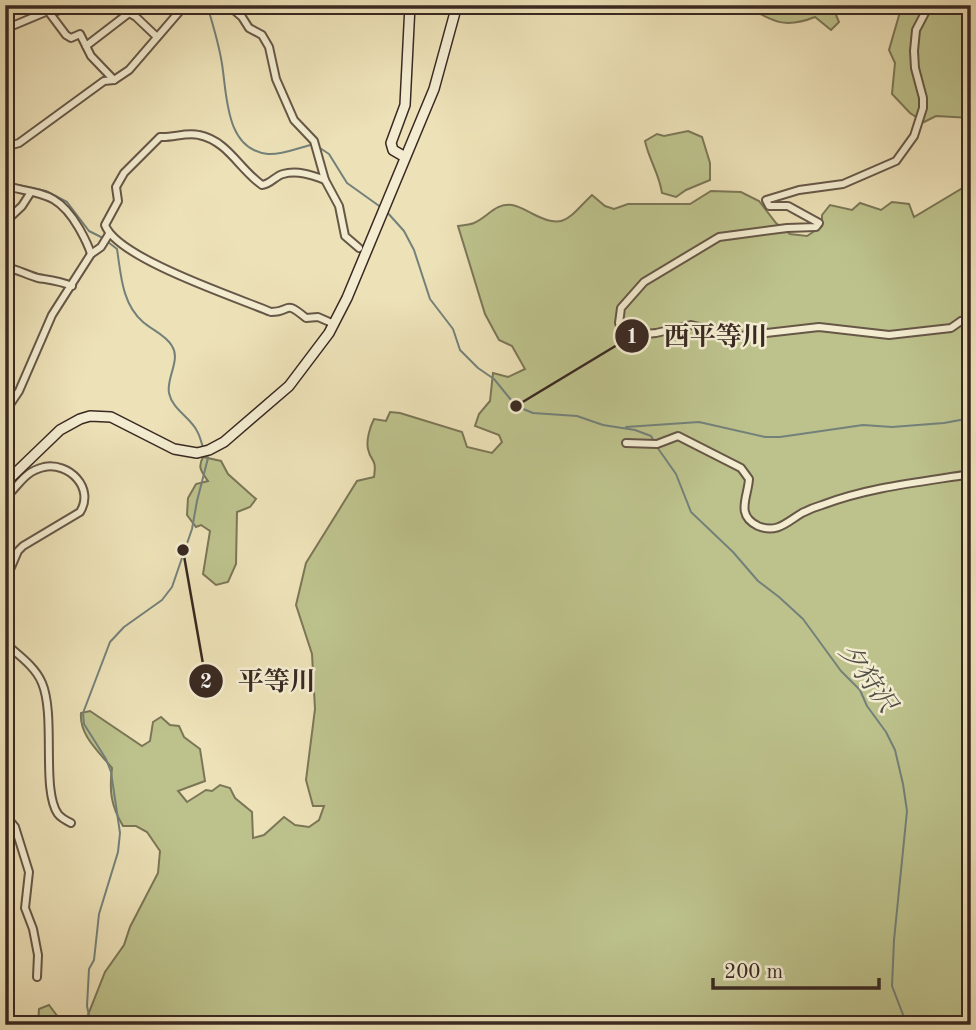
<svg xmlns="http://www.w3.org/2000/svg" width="976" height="1030" font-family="'Old Standard TT','Noto Serif JP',serif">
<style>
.green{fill:#bdc28c;stroke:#7b7657;stroke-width:2}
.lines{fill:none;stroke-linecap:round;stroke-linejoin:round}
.stream{stroke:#73817a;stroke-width:2}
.street-casing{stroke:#665747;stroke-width:10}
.secondary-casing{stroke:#392922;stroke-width:12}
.street{stroke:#f3ecd0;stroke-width:6}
.secondary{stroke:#f3ecd0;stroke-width:9}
.labels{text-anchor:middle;stroke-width:5;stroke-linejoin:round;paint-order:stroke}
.water-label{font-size:26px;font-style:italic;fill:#514e47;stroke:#f3ecd0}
.leader{fill:none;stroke:#392922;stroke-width:2.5}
.callout-dot{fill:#392922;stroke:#f3ecd0;stroke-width:2.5}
.mark-label{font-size:21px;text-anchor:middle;font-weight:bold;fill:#fff}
.callout-label{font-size:26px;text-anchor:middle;font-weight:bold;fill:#392922;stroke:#f3ecd0;stroke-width:5;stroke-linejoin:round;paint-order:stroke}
</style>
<rect width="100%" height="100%" fill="#ede1b7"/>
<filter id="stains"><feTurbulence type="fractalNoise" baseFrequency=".00286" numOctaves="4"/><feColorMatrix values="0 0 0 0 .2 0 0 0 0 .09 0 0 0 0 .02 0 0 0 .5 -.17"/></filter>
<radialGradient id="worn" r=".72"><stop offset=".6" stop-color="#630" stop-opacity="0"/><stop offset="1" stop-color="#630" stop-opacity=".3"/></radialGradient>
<g class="green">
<path d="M745,5H827L834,10L839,22L831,30L815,17C785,29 772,22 745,5Z"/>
<path d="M902,5H971V118L936,116L924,122L910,113L892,94L895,63L889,50Z"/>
<path d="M688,131L702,137L710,163V180L686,190L676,197L662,193C659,173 649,160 645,141L657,134L664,136Z"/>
<path d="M971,183V1025H84L105,972L124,945L130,927L158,873L160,851L147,832L136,826H123C111,806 109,791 112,768C99,752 79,735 81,713L90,711L142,746L150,741L153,722L161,717L170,725L179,726L184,737L200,749L205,781L178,791L187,802L206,790L212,791L220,785L230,788L235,798L252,812L253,838L264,835L284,817L295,825L309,827L319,820L324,806H313L306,780L315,709L312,654L296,605L306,563L357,481L374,477C377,457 371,463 368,449C366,440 370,427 374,419L386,421L390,412L400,413L462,432L467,447L492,453L502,442L499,435L475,426L479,414L490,401L493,373L508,377L525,369L512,346L499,340L485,314L458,226C463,225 469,225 474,223C488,217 495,203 512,205C519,206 527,211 533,214C565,231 569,217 592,195L605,206L614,209L628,204H690L711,191L741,192L759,201L776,223L790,234L807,236L822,226V215L830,205L852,210L860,203L881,210L892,202L909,204L914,217Z"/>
<path d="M203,457L221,461L228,474L256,499L250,507L237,512L236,564L228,582L216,585L203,574L210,531L201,525L196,527L187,515L188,498L196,484L208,481C202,472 197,468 203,457Z"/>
<path d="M49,1005L64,1025H38L39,1009Z"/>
</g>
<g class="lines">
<g class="stream">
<path d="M207,5C213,25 219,44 222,64C227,94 225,150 268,154C283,155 297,148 311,145"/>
<path d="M317,146L329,154L347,183L382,208"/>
<path d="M5,182L46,191L67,202L89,231L103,238"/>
<path d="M386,211L404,231L414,250L430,299L453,329L460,350L478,368L494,379L516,406L533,413L577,416L603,425L635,430L651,436L654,442"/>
<path d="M108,242L117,249C121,275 122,304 143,322C152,330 166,335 172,346C181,360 166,378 169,393C172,409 191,418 197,431C200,436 201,442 203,447"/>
<path d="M626,427L699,422L765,437H780L863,425L892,427L944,423L971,418"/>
<path d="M657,447L676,474L691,512L733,552L758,581L779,597L803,619L841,671L860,690L867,706L886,732L895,750L903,784L907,811L894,940L892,986L907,1025"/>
<path d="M91,1025L87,1006L89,969L94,960L99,914L118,852L120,833L111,772L106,759L84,724L83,713L110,642L124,627L162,600L172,587L192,529L197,501L208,458L207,455"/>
</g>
<g class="street-casing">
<g id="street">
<path d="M228,5L242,17L249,28L262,35L269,47L276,79L294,120L314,141L325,180L339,206L345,236L359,248"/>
<path d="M926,11L916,30L914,51L915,68L923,98V108L914,136L896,161L843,184L799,190L766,200L769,206H788L819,223L816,227L787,228L719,237L644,282L621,308L619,323L624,332L634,335L656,333L691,325L739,336L819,327L889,335L951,328L961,321L971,319"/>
<path d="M51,13L73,5"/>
<path d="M5,29L48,11L66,35L71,38L80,34L91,56L114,80"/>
<path d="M86,46L129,13L136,17L157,37"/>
<path d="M5,147L19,143L104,81L114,80L129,70L185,5"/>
<path d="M325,180C312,175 297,170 283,174C275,176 271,184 262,185C239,169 228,141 199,135C186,132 173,138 160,137L124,173L116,187L118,201L105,225C117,258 235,297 271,312C292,312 283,299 306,318L318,317L334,324"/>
<path d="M5,186C43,195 58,192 79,228C84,237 88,244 91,254"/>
<path d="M5,222L22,206L31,192"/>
<path d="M5,267C17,269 27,275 38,278C50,280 60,281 72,286"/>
<path d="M5,412L19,391L52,315L91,254L101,247L109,234"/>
<path d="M626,443L657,444L678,436L741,468L749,479C748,497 735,515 758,526C777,534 787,522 802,513C808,510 815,507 822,505C869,487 921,482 971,474"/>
<path d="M5,498C19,486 23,472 44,467C69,462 95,488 80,512L23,546L18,551L5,581"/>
<path d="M5,643C18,655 35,666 42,683C56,716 41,790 58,814C61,818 67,821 71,823"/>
<path d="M5,815L15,827L29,872L25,908L33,929L38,955L37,977"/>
</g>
</g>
<g class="secondary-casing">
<g id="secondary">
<path d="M405,157L393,150L391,143L405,105L410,5"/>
<path d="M5,483L60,430L80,419L90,416L111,417L174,449L197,453L209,450L224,442L289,386L329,333L347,298L434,89L457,5"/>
</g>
</g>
<use href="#street" class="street"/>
<use href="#secondary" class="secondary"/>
</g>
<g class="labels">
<g class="water-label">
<text transform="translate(868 677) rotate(54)" y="9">夕狩沢</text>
</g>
</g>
<path class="leader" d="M516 406L632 336M183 550L206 681"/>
<g class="callout-dot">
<circle cx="516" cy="406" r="7"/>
<circle cx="183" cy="550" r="7"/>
<circle cx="632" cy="336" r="18"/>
<circle cx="206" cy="681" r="18"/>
</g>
<g class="mark-label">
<text x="632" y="343">1</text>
<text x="206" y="688">2</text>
</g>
<g class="callout-label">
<text x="716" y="345">西平等川</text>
<text x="277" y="690">平等川</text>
</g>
<rect width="976" height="1030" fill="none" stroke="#ede1b7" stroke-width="28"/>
<rect x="7" y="7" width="962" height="1016" fill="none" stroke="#392922" stroke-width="3.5"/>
<rect x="14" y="14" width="948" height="1002" fill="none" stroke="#392922" stroke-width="2"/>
<path d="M713 978v10h166v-10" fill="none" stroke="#392922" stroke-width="3.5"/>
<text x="724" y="978" font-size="21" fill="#392922" stroke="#f3ecd0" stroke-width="5" paint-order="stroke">200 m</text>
<rect width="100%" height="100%" filter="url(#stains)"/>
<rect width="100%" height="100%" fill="url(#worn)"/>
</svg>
